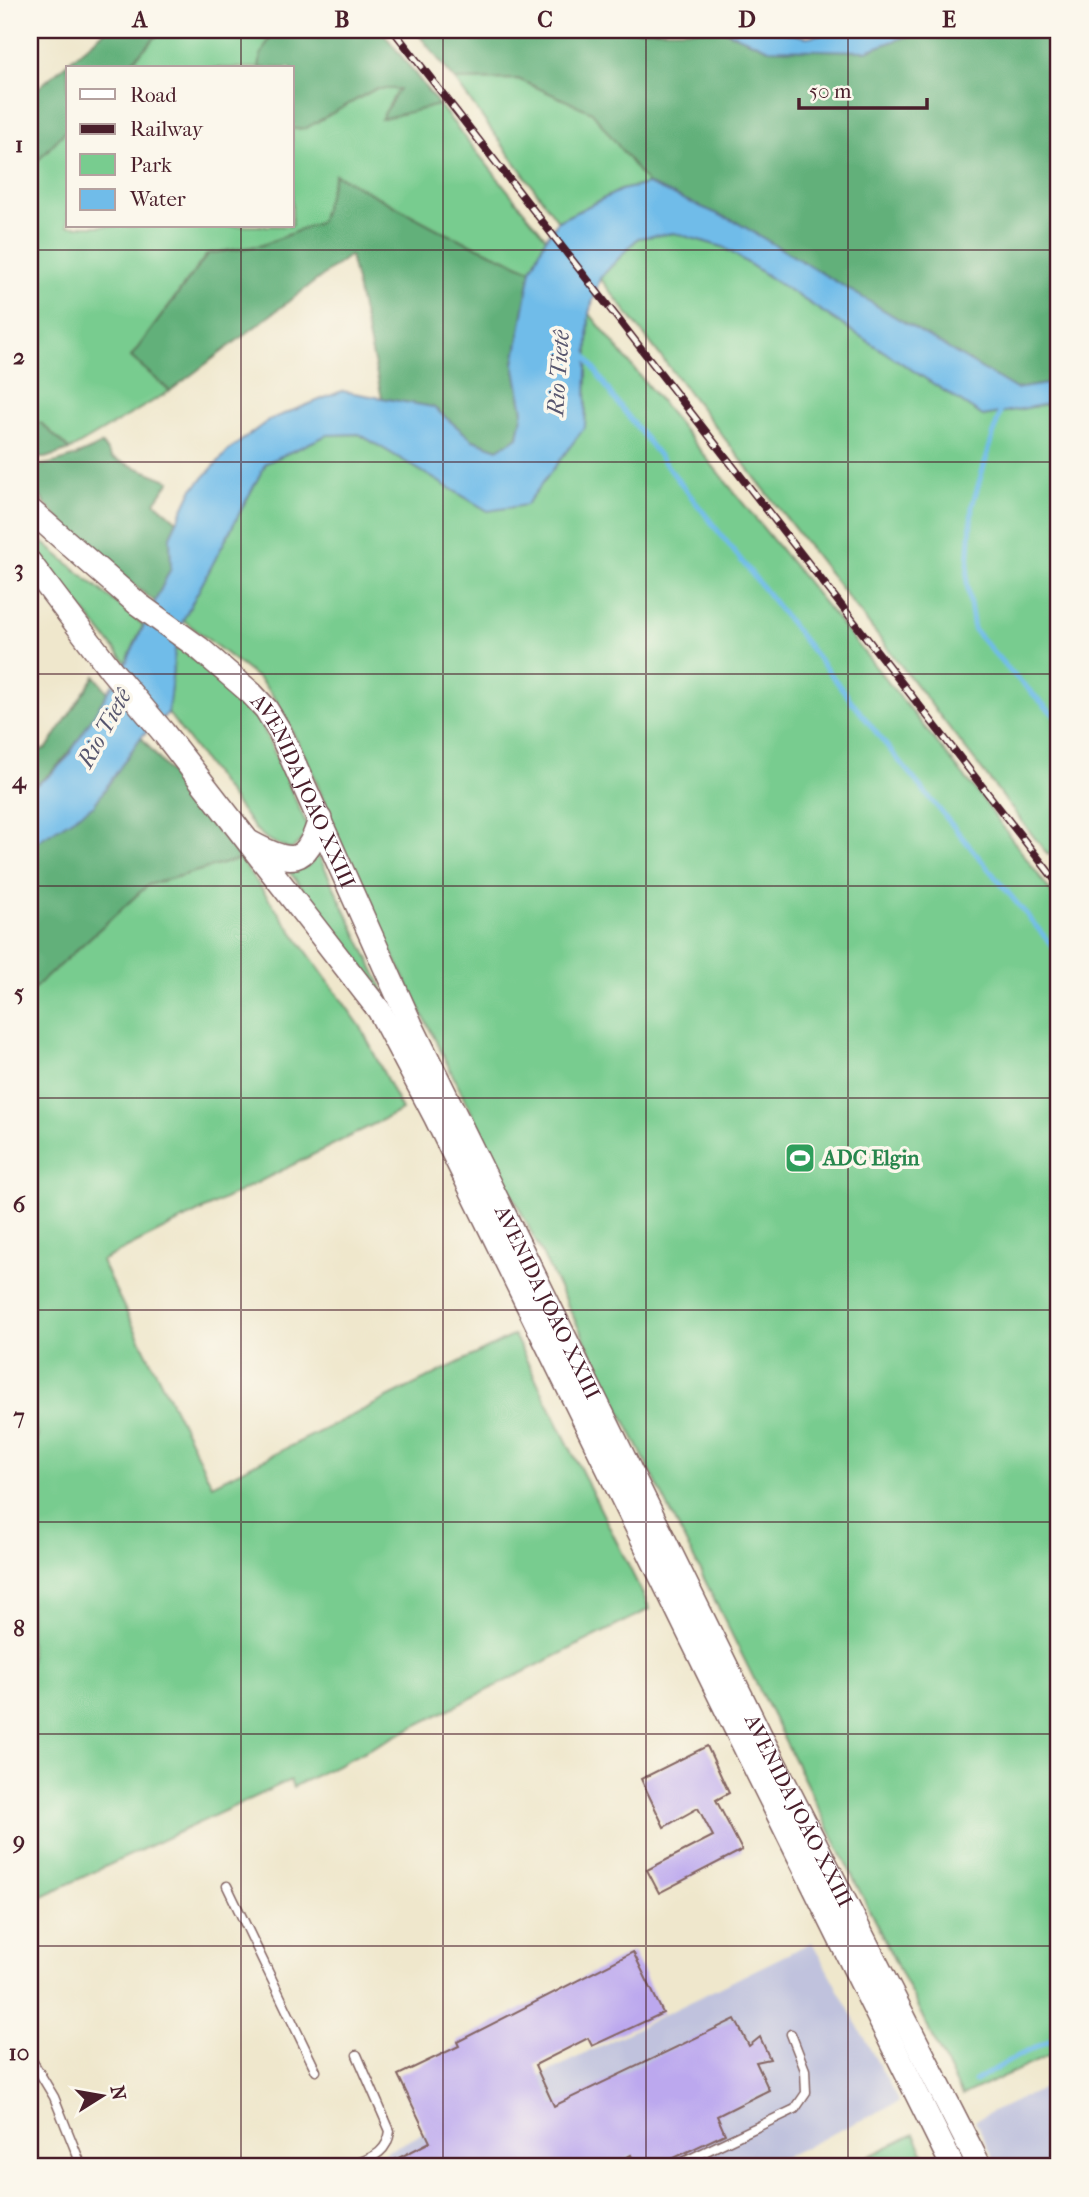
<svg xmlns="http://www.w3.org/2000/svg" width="1089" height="2197" font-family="'IM FELL French Canon',serif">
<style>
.industrial{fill:#c0c2dd}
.green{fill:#78cc8f;stroke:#61765d;stroke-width:2}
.forest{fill:#62b07a;stroke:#566852;stroke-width:2}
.water{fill:#70bce9;stroke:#5d6e8a;stroke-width:2}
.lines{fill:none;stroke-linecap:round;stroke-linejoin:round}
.stream{stroke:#70bce9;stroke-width:5}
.building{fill:#bca8ee}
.lane-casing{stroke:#846563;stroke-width:11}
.secondary-casing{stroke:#846563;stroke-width:26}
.lane{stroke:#fff;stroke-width:8}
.secondary{stroke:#fff;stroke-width:23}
.rail-casing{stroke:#4a1f2b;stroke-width:8}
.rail{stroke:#fbf7ec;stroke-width:5;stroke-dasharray:16;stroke-linecap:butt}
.grid{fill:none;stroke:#4a1f2b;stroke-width:2;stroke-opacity:0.55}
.labels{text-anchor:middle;stroke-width:7;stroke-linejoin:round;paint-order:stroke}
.street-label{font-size:21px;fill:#4a1f2b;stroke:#fbf7ec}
.leisure-label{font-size:21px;font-weight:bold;fill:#27864d;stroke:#fbf7ec;text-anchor:start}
.water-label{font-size:23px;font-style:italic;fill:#57566e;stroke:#fbf7ec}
.neatline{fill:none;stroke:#4a1f2b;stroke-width:2.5}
.grid-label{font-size:23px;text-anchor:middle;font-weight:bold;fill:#4a1f2b}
</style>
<rect width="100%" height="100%" fill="#fbf7ec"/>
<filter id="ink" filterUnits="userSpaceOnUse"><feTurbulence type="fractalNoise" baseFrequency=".0143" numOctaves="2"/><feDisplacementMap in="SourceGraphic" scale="14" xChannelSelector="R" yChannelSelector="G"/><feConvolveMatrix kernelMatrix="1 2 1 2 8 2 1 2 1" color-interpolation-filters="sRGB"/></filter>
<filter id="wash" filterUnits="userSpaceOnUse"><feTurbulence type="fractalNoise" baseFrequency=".00686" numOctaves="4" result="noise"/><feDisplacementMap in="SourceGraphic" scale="28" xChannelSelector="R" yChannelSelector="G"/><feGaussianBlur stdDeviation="1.57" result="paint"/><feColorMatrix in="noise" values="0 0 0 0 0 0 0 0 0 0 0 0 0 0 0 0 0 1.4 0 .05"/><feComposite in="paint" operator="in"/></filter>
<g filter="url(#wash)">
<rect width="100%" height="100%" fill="#efe7cc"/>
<g class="industrial">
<path d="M812,1942L899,2102L763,2167H355Z"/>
<path d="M1059,2081V2167H998L975,2120Z"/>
</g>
<g class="green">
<path d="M162,30H274L261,55L259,68H126Z"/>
<path d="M518,79L592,112L648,184L621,190L558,221L455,80Z"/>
<path d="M399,88L382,118L439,105L546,238L531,270L443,232L320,222L263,245L207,254L131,357L170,391L70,450L41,423L30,422V169L68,128V226H292V129L306,128L376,89Z"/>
<path d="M674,233L723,247L983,416L1059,402V848L1048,855L600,278L638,238Z"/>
<path d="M589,313L981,797L1059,903V2051L962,2096L353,875L312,771L277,701L260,680L183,620L266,463L327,435L359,434L488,511L585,427Z"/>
<path d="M30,532L143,625L126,663L30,544Z"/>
<path d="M180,648L232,690L261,723L306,823L307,835L291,850L268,840L255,829L168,713L175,650Z"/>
<path d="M318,854L397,1018L360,963L288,870C303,870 309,868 318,854Z"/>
<path d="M240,859L361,1027L402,1110L101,1261L212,1485L514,1335L650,1609L293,1787L290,1780L30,1902V1449L38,1436L30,1422V992L148,885Z"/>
<path d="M914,2134L930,2167H847Z"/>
</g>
<g class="forest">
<path d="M106,30H162L126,68H68V128L30,169V95Z"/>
<path d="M274,30H381L439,105L381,119L399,89H375L306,128L292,129V68H259L261,55Z"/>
<path d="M415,30H723L769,49L866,51L925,30H1059V382L1016,389L736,222L648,184L592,112L518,79L455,80Z"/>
<path d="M335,174L443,232L531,270L514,364L523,411L518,437L498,449L473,440L433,407L382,398L350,255L170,391L131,357L208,254L263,245L320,222Z"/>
<path d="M30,422L41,423L70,450L45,458H30Z"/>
<path d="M102,444L112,458L170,481L155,502L177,521L170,536L171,568L155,602L92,552L48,507L30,483V466C56,465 78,456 102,444Z"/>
<path d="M95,676L108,692C83,732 70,762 30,789V754L47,748Z"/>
<path d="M141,737L240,859L148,885L30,992V846L94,805Z"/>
</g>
<g class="water">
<path d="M723,30H775L806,37L846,30H925L866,51L769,49Z"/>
<path d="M648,184L736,222L1016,389L1059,382V402L983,416L723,247L674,233L638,238L600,278L589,313L585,427L526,505L488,511L359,434L327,435L266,463L183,620L175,650L168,713L141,737L94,805L30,846V789L49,776L67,758L126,663L171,568L170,536L192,490L229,450L269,420L342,391L433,407L473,440L498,449L518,437L523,411L514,364L531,270L546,238L558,221L621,190Z"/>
</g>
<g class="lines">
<g class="stream">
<path d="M584,353L613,397L890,750L1059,954"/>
<path d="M1001,409L972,506L967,583L974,630L1010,671L1059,720"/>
<path d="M975,2081L1018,2056L1059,2036"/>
</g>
</g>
<g id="blocks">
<g class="building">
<path d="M707,1746L729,1793L716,1800L742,1850L659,1893L647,1870L713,1836L698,1808L664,1827L641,1779Z"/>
<path d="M633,1952L663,2013L592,2046L588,2038L535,2065L554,2106L735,2019L749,2046L760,2037L770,2059L756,2062L769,2090L717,2116L725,2134L655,2167H636L631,2155L609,2167H381L430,2142L398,2075L459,2046L457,2042Z"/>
</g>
</g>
</g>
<g filter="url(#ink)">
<use href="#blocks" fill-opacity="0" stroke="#846563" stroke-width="2"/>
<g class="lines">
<g class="lane-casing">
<g id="lane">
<path d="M227,1886L316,2071"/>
<path d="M30,2057L54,2097L82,2167"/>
<path d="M348,2167C368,2158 387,2156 390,2131L357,2055"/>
<path d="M673,2167L795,2109L806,2093L805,2070L791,2034"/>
</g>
</g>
<g class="secondary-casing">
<g id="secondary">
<path id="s1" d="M30,510L138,604L199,648L251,693L266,709L280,732L411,1025L765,1745L980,2167"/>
<path d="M30,563L111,670L163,732L379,1010L436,1118L729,1715L953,2167"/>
<path d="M251,843C292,865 306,866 320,819"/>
</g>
</g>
<use href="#lane" class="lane"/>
<use href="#secondary" class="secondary"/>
<g class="rail-casing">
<path id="rail" d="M393,30L1059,885"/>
</g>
<use href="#rail" class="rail"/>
</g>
</g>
<path class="grid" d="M241,30V68M443,30V2167M646,30V2167M848,30V2167M241,226V2167M30,250H1059M30,462H1059M30,674H1059M30,886H1059M30,1098H1059M30,1310H1059M30,1522H1059M30,1734H1059M30,1946H1059"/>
<defs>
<g id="stadium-square" transform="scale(1.575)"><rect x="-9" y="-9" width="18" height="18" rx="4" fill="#2e9e5b" stroke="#fbf7ec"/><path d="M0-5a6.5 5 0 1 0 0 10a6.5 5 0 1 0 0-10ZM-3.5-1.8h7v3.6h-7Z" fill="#fff"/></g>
</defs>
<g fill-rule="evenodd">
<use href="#stadium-square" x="800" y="1158"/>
</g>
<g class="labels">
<g class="street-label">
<text dy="7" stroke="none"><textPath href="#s1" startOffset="399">AVENIDA JOÃO XXIII</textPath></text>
<text dy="7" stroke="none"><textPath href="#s1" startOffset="966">AVENIDA JOÃO XXIII</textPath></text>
<text dy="7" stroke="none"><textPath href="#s1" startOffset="1533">AVENIDA JOÃO XXIII</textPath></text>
</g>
<g class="leisure-label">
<text x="823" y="1165">ADC Elgin</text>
</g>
<g class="water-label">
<text transform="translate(558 373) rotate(-86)" y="8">Rio Tietê</text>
<text transform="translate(104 728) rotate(-61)" y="8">Rio Tietê</text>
</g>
</g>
<rect width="1089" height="2197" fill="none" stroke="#fbf7ec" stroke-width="77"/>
<rect x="66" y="66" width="228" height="161" fill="#fbf7ec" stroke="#b4a19f" stroke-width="2"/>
<rect x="80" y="89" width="35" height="10" fill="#ffffff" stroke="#b4a19f" stroke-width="2"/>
<text x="130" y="102" font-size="21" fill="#4a1f2b">Road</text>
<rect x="80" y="124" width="35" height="10" fill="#4a1f2b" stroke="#b4a19f" stroke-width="2"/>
<text x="130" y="136" font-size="21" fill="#4a1f2b">Railway</text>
<rect x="80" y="154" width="35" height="21" fill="#78cc8f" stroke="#b4a19f" stroke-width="2"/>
<text x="130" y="172" font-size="21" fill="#4a1f2b">Park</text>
<rect x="80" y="189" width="35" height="21" fill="#70bce9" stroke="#b4a19f" stroke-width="2"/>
<text x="130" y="206" font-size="21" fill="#4a1f2b">Water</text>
<g transform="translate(102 2096) rotate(79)" stroke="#fbf7ec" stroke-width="5" paint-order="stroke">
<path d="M0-5L12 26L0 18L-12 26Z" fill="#4a1f2b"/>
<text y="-10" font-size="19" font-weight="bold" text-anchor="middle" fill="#4a1f2b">N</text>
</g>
<path d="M799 98v10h128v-10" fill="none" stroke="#4a1f2b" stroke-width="3.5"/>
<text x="809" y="98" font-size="21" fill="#4a1f2b" stroke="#fbf7ec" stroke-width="5" paint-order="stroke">50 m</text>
<rect x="38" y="38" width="1012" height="2120" class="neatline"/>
<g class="grid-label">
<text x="140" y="27">A</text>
<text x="342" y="27">B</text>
<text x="545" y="27">C</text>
<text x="747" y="27">D</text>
<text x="949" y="27">E</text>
<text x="19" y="152">1</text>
<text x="19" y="364">2</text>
<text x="19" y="576">3</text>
<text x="19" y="788">4</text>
<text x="19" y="1000">5</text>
<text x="19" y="1212">6</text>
<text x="19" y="1424">7</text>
<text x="19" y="1636">8</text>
<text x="19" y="1848">9</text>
<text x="19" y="2060">10</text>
</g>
</svg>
